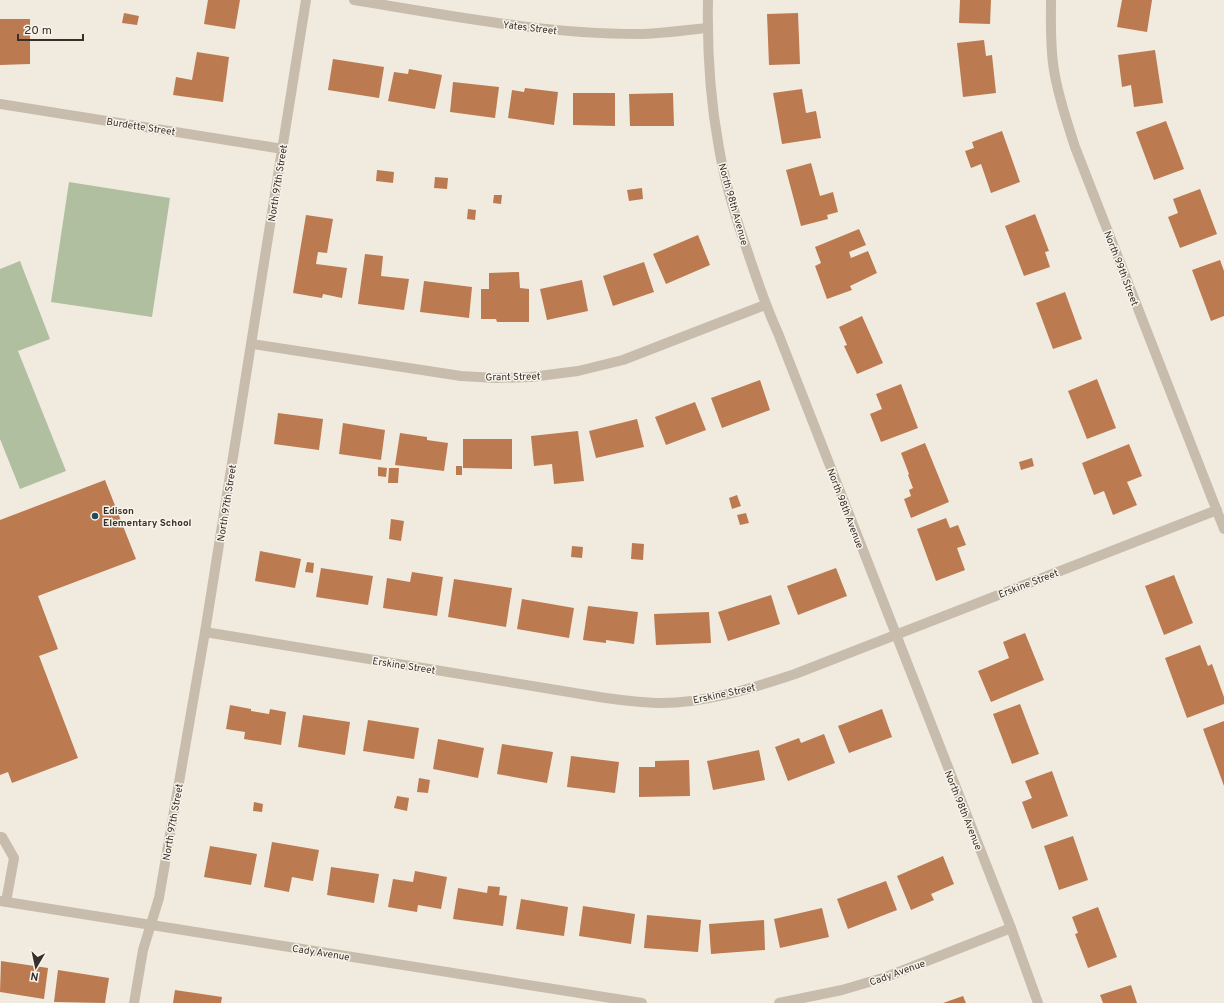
<svg xmlns="http://www.w3.org/2000/svg" width="1224" height="1003" font-family="Overpass,sans-serif">
<style>
.green{fill:#b0bfa0}
.building{fill:#bc7a51}
.lines{fill:none;stroke-linecap:round;stroke-linejoin:round}
.minor{stroke:#c8bdac;stroke-width:10}
.poi-dot{fill:#234b55;stroke:#f9f4eb;stroke-width:1.5}
.labels{text-anchor:middle;stroke-width:3;stroke-linejoin:round;paint-order:stroke}
.street-label{font-size:10px;fill:#37302a;stroke:#f9f4eb}
.poi-label{font-size:10px;font-weight:bold;fill:#37302a;stroke:#f9f4eb;text-anchor:start}
</style>
<rect width="100%" height="100%" fill="#f1ebdf"/>
<g class="green">
<path d="M69,182L170,198L152,317L51,302Z"/>
<path d="M20,261L50,339L18,351L66,471L20,489L0,439V269Z"/>
</g>
<g class="building">
<path d="M208,0H240L235,29L204,24Z"/>
<path d="M960,0H991L990,24L959,23Z"/>
<path d="M1122,0H1152L1147,32L1117,27Z"/>
<path d="M124,13L139,16L137,25L122,23Z"/>
<path d="M798,13L800,64L769,65L767,14Z"/>
<path d="M0,19H30V64L0,65Z"/>
<path d="M984,40L986,56L992,55L996,93L963,97L957,43Z"/>
<path d="M1155,50L1163,103L1134,107L1131,85L1122,87L1118,55Z"/>
<path d="M197,52L229,57L223,102L173,95L176,77L192,80Z"/>
<path d="M333,59L384,67L379,98L328,90Z"/>
<path d="M409,69L442,75L435,109L388,101L394,72L408,74Z"/>
<path d="M453,82L499,87L495,118L450,112Z"/>
<path d="M525,88L558,92L554,125L508,118L512,90L524,92Z"/>
<path d="M802,89L806,113L816,111L821,138L782,144L773,93Z"/>
<path d="M573,93H615V126L573,125Z"/>
<path d="M673,93L674,126H630L629,94Z"/>
<path d="M1166,121L1184,169L1154,180L1136,132Z"/>
<path d="M1002,131L1020,182L991,193L981,164L971,168L965,151L974,148L972,142Z"/>
<path d="M811,163L820,196L833,192L838,212L827,215L828,219L801,226L786,170Z"/>
<path d="M377,170L394,172L393,183L376,181Z"/>
<path d="M435,177L448,178L447,189L434,188Z"/>
<path d="M642,188L643,199L629,201L627,190Z"/>
<path d="M1200,189L1217,234L1180,248L1168,217L1178,213L1173,199Z"/>
<path d="M494,195H502L501,204L493,203Z"/>
<path d="M468,209L476,210L475,220L467,219Z"/>
<path d="M1035,214L1049,251L1045,252L1050,267L1024,276L1005,226Z"/>
<path d="M306,215L333,219L327,253L318,252L316,264L347,268L342,298L323,294L322,298L293,293Z"/>
<path d="M859,229L866,245L849,252L851,258L868,251L877,273L850,286L852,290L827,299L815,266L821,263L815,247Z"/>
<path d="M698,235L710,265L666,284L653,254Z"/>
<path d="M365,254L383,256L381,276L409,279L404,310L358,304Z"/>
<path d="M1220,260L1224,271V316L1211,321L1192,270Z"/>
<path d="M644,262L654,292L613,306L603,276Z"/>
<path d="M519,272L520,288L529,289V322H497L496,319H481V289H489V273Z"/>
<path d="M582,280L588,311L547,320L540,289Z"/>
<path d="M424,281L472,287L469,318L420,312Z"/>
<path d="M1065,292L1082,339L1053,349L1036,303Z"/>
<path d="M862,316L883,363L857,374L844,346L847,345L839,327Z"/>
<path d="M1097,379L1116,428L1087,439L1068,391Z"/>
<path d="M760,380L770,410L722,428L711,398Z"/>
<path d="M901,384L918,428L881,442L870,414L882,409L876,394Z"/>
<path d="M695,402L706,430L666,445L655,417Z"/>
<path d="M278,413L323,419L319,450L274,444Z"/>
<path d="M637,419L644,447L596,458L589,431Z"/>
<path d="M343,423L385,430L381,460L339,454Z"/>
<path d="M578,431L584,481L554,484L552,464L534,466L531,436Z"/>
<path d="M400,433L427,437V440L448,443L444,471L395,465Z"/>
<path d="M463,439H512V469L463,468Z"/>
<path d="M925,443L949,502L911,518L904,499L911,496L909,490L913,488L908,475L909,474L901,453Z"/>
<path d="M1129,444L1142,476L1127,482L1137,505L1113,515L1104,491L1094,495L1082,463Z"/>
<path d="M1032,458L1034,466L1021,470L1019,462Z"/>
<rect x="456" y="466" width="6" height="9"/>
<path d="M378,467L387,468L386,477L378,476Z"/>
<path d="M389,468H399L398,483H388Z"/>
<path d="M105,480L136,559L38,596L58,649L39,656L78,758L12,783L8,772L0,775V520Z"/>
<path d="M737,495L741,506L732,509L729,498Z"/>
<path d="M746,513L749,523L740,525L737,515Z"/>
<path d="M946,518L950,528L958,525L966,545L957,548L965,570L936,581L917,529Z"/>
<path d="M391,519L404,521L401,541L389,539Z"/>
<path d="M632,543L644,544L643,560L631,559Z"/>
<path d="M572,546L583,547L582,558L571,557Z"/>
<path d="M260,551L301,559L295,588L255,581Z"/>
<path d="M307,562L314,563L313,573L305,572Z"/>
<path d="M321,568L373,576L368,605L316,597Z"/>
<path d="M836,568L847,596L798,615L787,586Z"/>
<path d="M412,572L443,577L437,616L383,608L387,578L410,582Z"/>
<path d="M1174,575L1193,623L1164,635L1145,586Z"/>
<path d="M454,579L512,588L506,627L448,617Z"/>
<path d="M771,595L780,624L728,641L718,612Z"/>
<path d="M522,599L574,608L569,638L517,629Z"/>
<path d="M588,606L638,612L634,644L606,640V643L583,640Z"/>
<path d="M709,612L711,643L656,645L654,614Z"/>
<path d="M1025,633L1044,680L991,702L978,671L1009,658L1003,642Z"/>
<path d="M1200,645L1208,666L1212,664L1224,697V704L1187,718L1165,658Z"/>
<path d="M1020,704L1039,754L1012,764L993,714Z"/>
<path d="M230,705L251,709V711L269,714L270,709L286,712L281,745L244,739L245,732L226,729Z"/>
<path d="M882,709L892,737L849,753L838,726Z"/>
<path d="M303,715L350,722L345,755L298,747Z"/>
<path d="M368,720L419,728L414,759L363,751Z"/>
<path d="M1224,721V786L1203,729Z"/>
<path d="M824,734L835,763L788,781L775,747L799,738L801,743Z"/>
<path d="M438,739L484,748L478,778L433,769Z"/>
<path d="M502,744L553,752L547,783L497,774Z"/>
<path d="M759,750L765,780L713,790L707,761Z"/>
<path d="M571,756L619,762L615,793L567,787Z"/>
<path d="M689,760L690,796L639,797V767H655V761Z"/>
<path d="M1052,771L1068,816L1032,829L1022,802L1032,798L1025,781Z"/>
<path d="M419,778L430,780L428,793L417,792Z"/>
<path d="M397,796L409,798L407,811L394,808Z"/>
<path d="M254,802L263,804L262,812L253,811Z"/>
<path d="M1073,836L1088,880L1059,890L1044,846Z"/>
<path d="M272,842L319,850L313,881L292,877L289,892L264,887Z"/>
<path d="M210,846L257,854L251,885L204,877Z"/>
<path d="M943,856L954,884L931,894L934,900L911,910L897,876Z"/>
<path d="M331,867L379,874L374,903L327,895Z"/>
<path d="M415,871L447,877L441,909L418,905L417,912L388,907L393,879L413,882Z"/>
<path d="M886,881L897,910L848,929L837,899Z"/>
<path d="M488,886L500,887L499,895L507,896L503,926L453,919L458,888L487,893Z"/>
<path d="M521,899L568,907L564,936L516,929Z"/>
<path d="M583,906L635,914L631,944L579,936Z"/>
<path d="M1098,907L1117,957L1088,968L1075,934L1078,933L1072,917Z"/>
<path d="M822,908L829,937L780,948L774,919Z"/>
<path d="M647,915L701,920L698,952L644,948Z"/>
<path d="M764,920L765,950L711,954L709,924Z"/>
<path d="M1,961L48,968L44,999L0,992Z"/>
<path d="M58,970L109,978L105,1003L54,1002Z"/>
<path d="M1131,985L1137,1003H1103L1100,995Z"/>
<path d="M175,990L222,997L221,1003H173Z"/>
<path d="M963,996L966,1003H943Z"/>
</g>
<g class="lines">
<g class="minor">
<path d="M354,0C448,15 542,34 638,34C661,34 685,30 707,28"/>
<path d="M708,0C707,50 710,99 719,148C725,184 736,219 748,253C757,280 766,307 778,333L1011,928L1038,1003"/>
<path d="M1051,0C1051,23 1050,47 1054,70C1058,96 1067,122 1075,147L1224,529"/>
<path d="M0,104L283,149"/>
<path d="M252,344L461,376L496,378L531,377L578,371L623,360L765,305"/>
<path d="M205,632L587,695C610,699 634,702 657,703C703,704 753,688 795,674L1217,510"/>
<path d="M0,837H2L14,858L6,902"/>
<path d="M0,901L642,1003"/>
<path d="M134,1003L143,950L159,898L205,632L306,0"/>
<path d="M779,1003L842,990L886,977L1011,928"/>
</g>
</g>
<circle class="poi-dot" cx="95" cy="516" r="4"/>
<g class="labels">
<g class="street-label">
<text transform="translate(530 27) rotate(7)" y="4">Yates Street</text>
<text transform="translate(141 126) rotate(9)" y="4">Burdette Street</text>
<text transform="translate(277 183) rotate(-81)" y="4">North 97th Street</text>
<text transform="translate(734 204) rotate(74)" y="4">North 98th Avenue</text>
<text transform="translate(1122 268) rotate(69)" y="4">North 99th Street</text>
<text transform="translate(513 376) rotate(-1)" y="4">Grant Street</text>
<text transform="translate(226 503) rotate(-81)" y="4">North 97th Street</text>
<text transform="translate(846 508) rotate(69)" y="4">North 98th Avenue</text>
<text transform="translate(1028 583) rotate(-21)" y="4">Erskine Street</text>
<text transform="translate(404 665) rotate(9)" y="4">Erskine Street</text>
<text transform="translate(724 693) rotate(-12)" y="4">Erskine Street</text>
<text transform="translate(964 810) rotate(68)" y="4">North 98th Avenue</text>
<text transform="translate(172 822) rotate(-80)" y="4">North 97th Street</text>
<text transform="translate(321 952) rotate(9)" y="4">Cady Avenue</text>
<text transform="translate(897 972) rotate(-20)" y="4">Cady Avenue</text>
</g>
<g class="poi-label">
<text x="103" y="514">Edison<tspan x="103" dy="12">Elementary School</tspan></text>
</g>
</g>
<g transform="translate(36 967) rotate(189)" stroke="#f9f4eb" stroke-width="3" paint-order="stroke">
<path d="M0-3L7 15L0 10L-7 15Z" fill="#37302a"/>
<text y="-6" font-size="11" font-weight="bold" text-anchor="middle" fill="#37302a">N</text>
</g>
<path d="M18 34v6h65v-6" fill="none" stroke="#37302a" stroke-width="2"/>
<text x="24" y="34" font-size="12" fill="#37302a" stroke="#f9f4eb" stroke-width="3" paint-order="stroke">20 m</text>
</svg>
